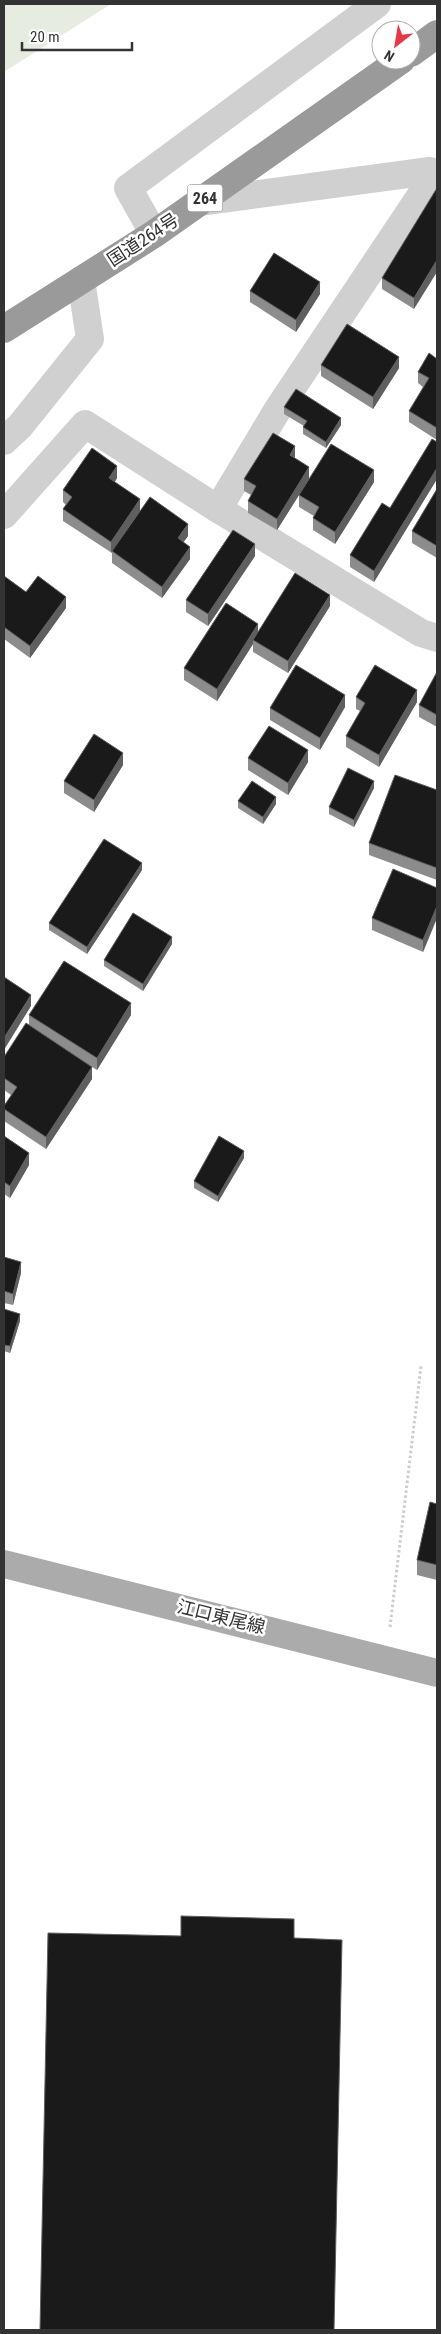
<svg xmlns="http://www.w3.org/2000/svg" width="441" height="2334" font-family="'Roboto Condensed','Noto Sans JP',sans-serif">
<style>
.green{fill:#e6ecdf}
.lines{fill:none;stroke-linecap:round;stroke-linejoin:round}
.path{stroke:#cdcdcd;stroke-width:3;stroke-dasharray:2.5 2.5;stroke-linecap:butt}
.minor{stroke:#d0d0d0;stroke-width:28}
.major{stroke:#ababab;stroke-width:28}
.highway{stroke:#9a9a9a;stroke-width:28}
.wall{fill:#8c8c8c}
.shaded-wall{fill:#5f5f5f}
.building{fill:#1a1a1a;stroke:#5f5f5f}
.labels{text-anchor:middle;stroke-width:5;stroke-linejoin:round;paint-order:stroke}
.shield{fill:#fff;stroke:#707070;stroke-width:1}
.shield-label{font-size:16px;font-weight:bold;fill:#333}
.street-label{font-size:18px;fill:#333;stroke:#fff}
</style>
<rect width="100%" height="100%" fill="#fff"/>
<path class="green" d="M4,4H111L4,72Z"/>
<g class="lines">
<path class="path" d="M390,1627L421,1366"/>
<g class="minor">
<path d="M199,202L430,171L423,192L278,409L218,509"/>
<path d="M154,234L128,188L377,4"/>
<path d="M4,441L20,426L90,339L81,280"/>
<path d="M4,515L85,424L218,509L421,633L437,638"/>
</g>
<path class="major" d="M4,1564L437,1673"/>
<g class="highway">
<path d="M411,53L437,34"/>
<path d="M4,329L154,234L401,60"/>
</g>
</g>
<g class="wall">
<path d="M437,188L414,309L382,289V278Z"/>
<path d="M250,291L320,294L296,332L250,302Z"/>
<path d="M437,359V440L409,422V411L423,387L418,383V372Z"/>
<path d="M321,365L399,368L373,409L321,376Z"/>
<path d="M284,407L341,425L326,448L303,434V427L304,426L284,414Z"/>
<path d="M437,442V479L374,582L350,567V555L390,508Z"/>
<path d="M117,478L115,482L140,510L188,536L183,542L190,559L162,598L112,563V553L63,521V509L66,505L63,502V490Z"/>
<path d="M309,478L374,482L335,544L313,530V518L314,516L299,507V495L277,530L248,513V501L251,495L244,491V479Z"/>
<path d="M437,489V558L412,543V531Z"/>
<path d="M255,556L208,626L186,612V600Z"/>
<path d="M4,576L26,592L66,608L30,658L4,639Z"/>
<path d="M330,606L288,673L253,652V644L217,701L184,680V668L258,632Z"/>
<path d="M437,672V727L419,717V705Z"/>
<path d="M356,697L417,702L379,767L346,747V736L360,711L356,709Z"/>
<path d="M345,707L320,750L270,720V708Z"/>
<path d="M248,758L308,762L288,795L248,770Z"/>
<path d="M123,765L94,812L64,793V781Z"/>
<path d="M374,788L354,827L329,814V807Z"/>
<path d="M437,790V880L369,855V843Z"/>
<path d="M238,801L276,804L263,824L238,808Z"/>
<path d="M142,870L87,954L49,930V923Z"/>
<path d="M437,888V918L423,952L372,930V918Z"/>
<path d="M172,944L143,991L104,966V960Z"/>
<path d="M29,1015H131L97,1070L92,1067V1079L46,1149L4,1121V1106L11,1095L4,1090V1057L29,1025Z"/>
<path d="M4,1136L29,1165L10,1198L4,1194Z"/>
<path d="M244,1158L218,1202L194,1188V1181Z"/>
<path d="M4,1257L21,1273L13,1305L4,1303Z"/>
<path d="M4,1309L20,1321L10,1353L4,1351Z"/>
<path d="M437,1504V1580L417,1575V1560Z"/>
</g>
<g class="shaded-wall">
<path d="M437,260V272L414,309V298Z"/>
<path d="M320,282V294L296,332V320Z"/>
<path d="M399,357V368L373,409V397Z"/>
<path d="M341,418V425L326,448V442Z"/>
<path d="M295,446V458L290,455Z"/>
<path d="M117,466V478L109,490V478Z"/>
<path d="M309,467V479L277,530V519Z"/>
<path d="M437,468V479L374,582V571Z"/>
<path d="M374,470V482L335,544V532Z"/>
<path d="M140,499V511L112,551L111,553V542Z"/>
<path d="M188,524V536L178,550V538Z"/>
<path d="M255,544V556L208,626V614Z"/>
<path d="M190,547V559L162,598V587Z"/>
<path d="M330,595V606L288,673V661Z"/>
<path d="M66,597V608L30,658V646Z"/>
<path d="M258,624V636L253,640V644L217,701V689Z"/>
<path d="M417,690V702L379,767V755Z"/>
<path d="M345,695V707L320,750V738Z"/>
<path d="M308,750V762L288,795V783Z"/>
<path d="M123,753V765L94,812V800Z"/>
<path d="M374,781V788L354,827V820Z"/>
<path d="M4,786H5V797L4,798Z"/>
<path d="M276,797V804L263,824V817Z"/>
<path d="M142,863V870L87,954V947Z"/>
<path d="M437,906V918L423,952V940Z"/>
<path d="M172,937V944L143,991V984Z"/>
<path d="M31,995V1006L4,1050V1038Z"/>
<path d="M131,1003V1015L97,1070V1058Z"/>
<path d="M92,1067V1079L46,1149V1137Z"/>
<path d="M244,1151V1158L218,1202V1196Z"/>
<path d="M29,1153V1165L10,1198V1186Z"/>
<path d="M21,1262V1273L13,1305V1294Z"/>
<path d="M20,1314V1321L10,1353V1346Z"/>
</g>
<g class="building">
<path d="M437,188V260L414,298L382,278Z"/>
<path d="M274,253L320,282L296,320L250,291Z"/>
<path d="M347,324L399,357L373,397L321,365Z"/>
<path d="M429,353L437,359V428L409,411L429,378L418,372Z"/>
<path d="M296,389L341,418L326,442L303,427L307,421L284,407Z"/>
<path d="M273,433L295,446L290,455L309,467L277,519L248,501L256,486L244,479Z"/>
<path d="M432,439L437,442V468L374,571L350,555L382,503L390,508Z"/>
<path d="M331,444L374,470L335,532L313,518L319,507L299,495Z"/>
<path d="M92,448L117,466L109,478L140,499L111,542L63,509L72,497L63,490Z"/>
<path d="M437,489V546L412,531Z"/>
<path d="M150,497L188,524L178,538L190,547L162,587L112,551Z"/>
<path d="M233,530L255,544L208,614L186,600Z"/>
<path d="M295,573L330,595L288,661L253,640Z"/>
<path d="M4,576L26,592L38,576L66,597L30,646L4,627Z"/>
<path d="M226,603L258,624L217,689L184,668Z"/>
<path d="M296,665L345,695L320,738L270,708Z"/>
<path d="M375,665L417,690L379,755L346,736L365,703L356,697Z"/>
<path d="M437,672V715L419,705Z"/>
<path d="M269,726L308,750L288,783L248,758Z"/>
<path d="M94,734L123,753L94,800L64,781Z"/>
<path d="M348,768L374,781L354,820L329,807Z"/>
<path d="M395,775L437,790V868L369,843Z"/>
<path d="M252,781L276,797L263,817L238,801Z"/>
<path d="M104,839L142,863L87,947L49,923Z"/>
<path d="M393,869L437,888V906L423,940L372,918Z"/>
<path d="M133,913L172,937L143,984L104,960Z"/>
<path d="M64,961L131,1003L97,1058L29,1015Z"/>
<path d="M4,977L31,995L4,1038Z"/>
<path d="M26,1023L92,1067L46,1137L4,1109V1106L17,1087L4,1078V1057Z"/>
<path d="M4,1136L29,1153L10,1186L4,1182Z"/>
<path d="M219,1136L244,1151L218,1196L194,1181Z"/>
<path d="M4,1257L21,1262L13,1294L4,1291Z"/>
<path d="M4,1309L20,1314L10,1346L4,1345Z"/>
<path d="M430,1502L437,1504V1565L417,1560Z"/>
<path d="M181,1916L294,1919V1938L342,1940L334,2330H40L48,1933L181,1936Z"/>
</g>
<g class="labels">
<rect class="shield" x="187.5" y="184.5" width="35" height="27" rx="4"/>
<g class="shield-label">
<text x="205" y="204">264</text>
</g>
<g class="street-label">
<text transform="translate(143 240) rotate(-33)" y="6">国道264号</text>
<text transform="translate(221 1617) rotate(14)" y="6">江口東尾線</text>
</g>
</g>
<rect width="441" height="2334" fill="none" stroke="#333333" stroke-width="10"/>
<g transform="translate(396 45) rotate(211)"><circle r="24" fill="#ffffff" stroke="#adadad"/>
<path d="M0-4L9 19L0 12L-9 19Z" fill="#e63946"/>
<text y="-8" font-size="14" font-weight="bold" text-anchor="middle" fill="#333333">N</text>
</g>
<path d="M22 42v8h110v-8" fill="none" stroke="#333333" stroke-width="2.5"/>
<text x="30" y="42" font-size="15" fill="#333333" stroke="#ffffff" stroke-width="4" paint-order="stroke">20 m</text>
</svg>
